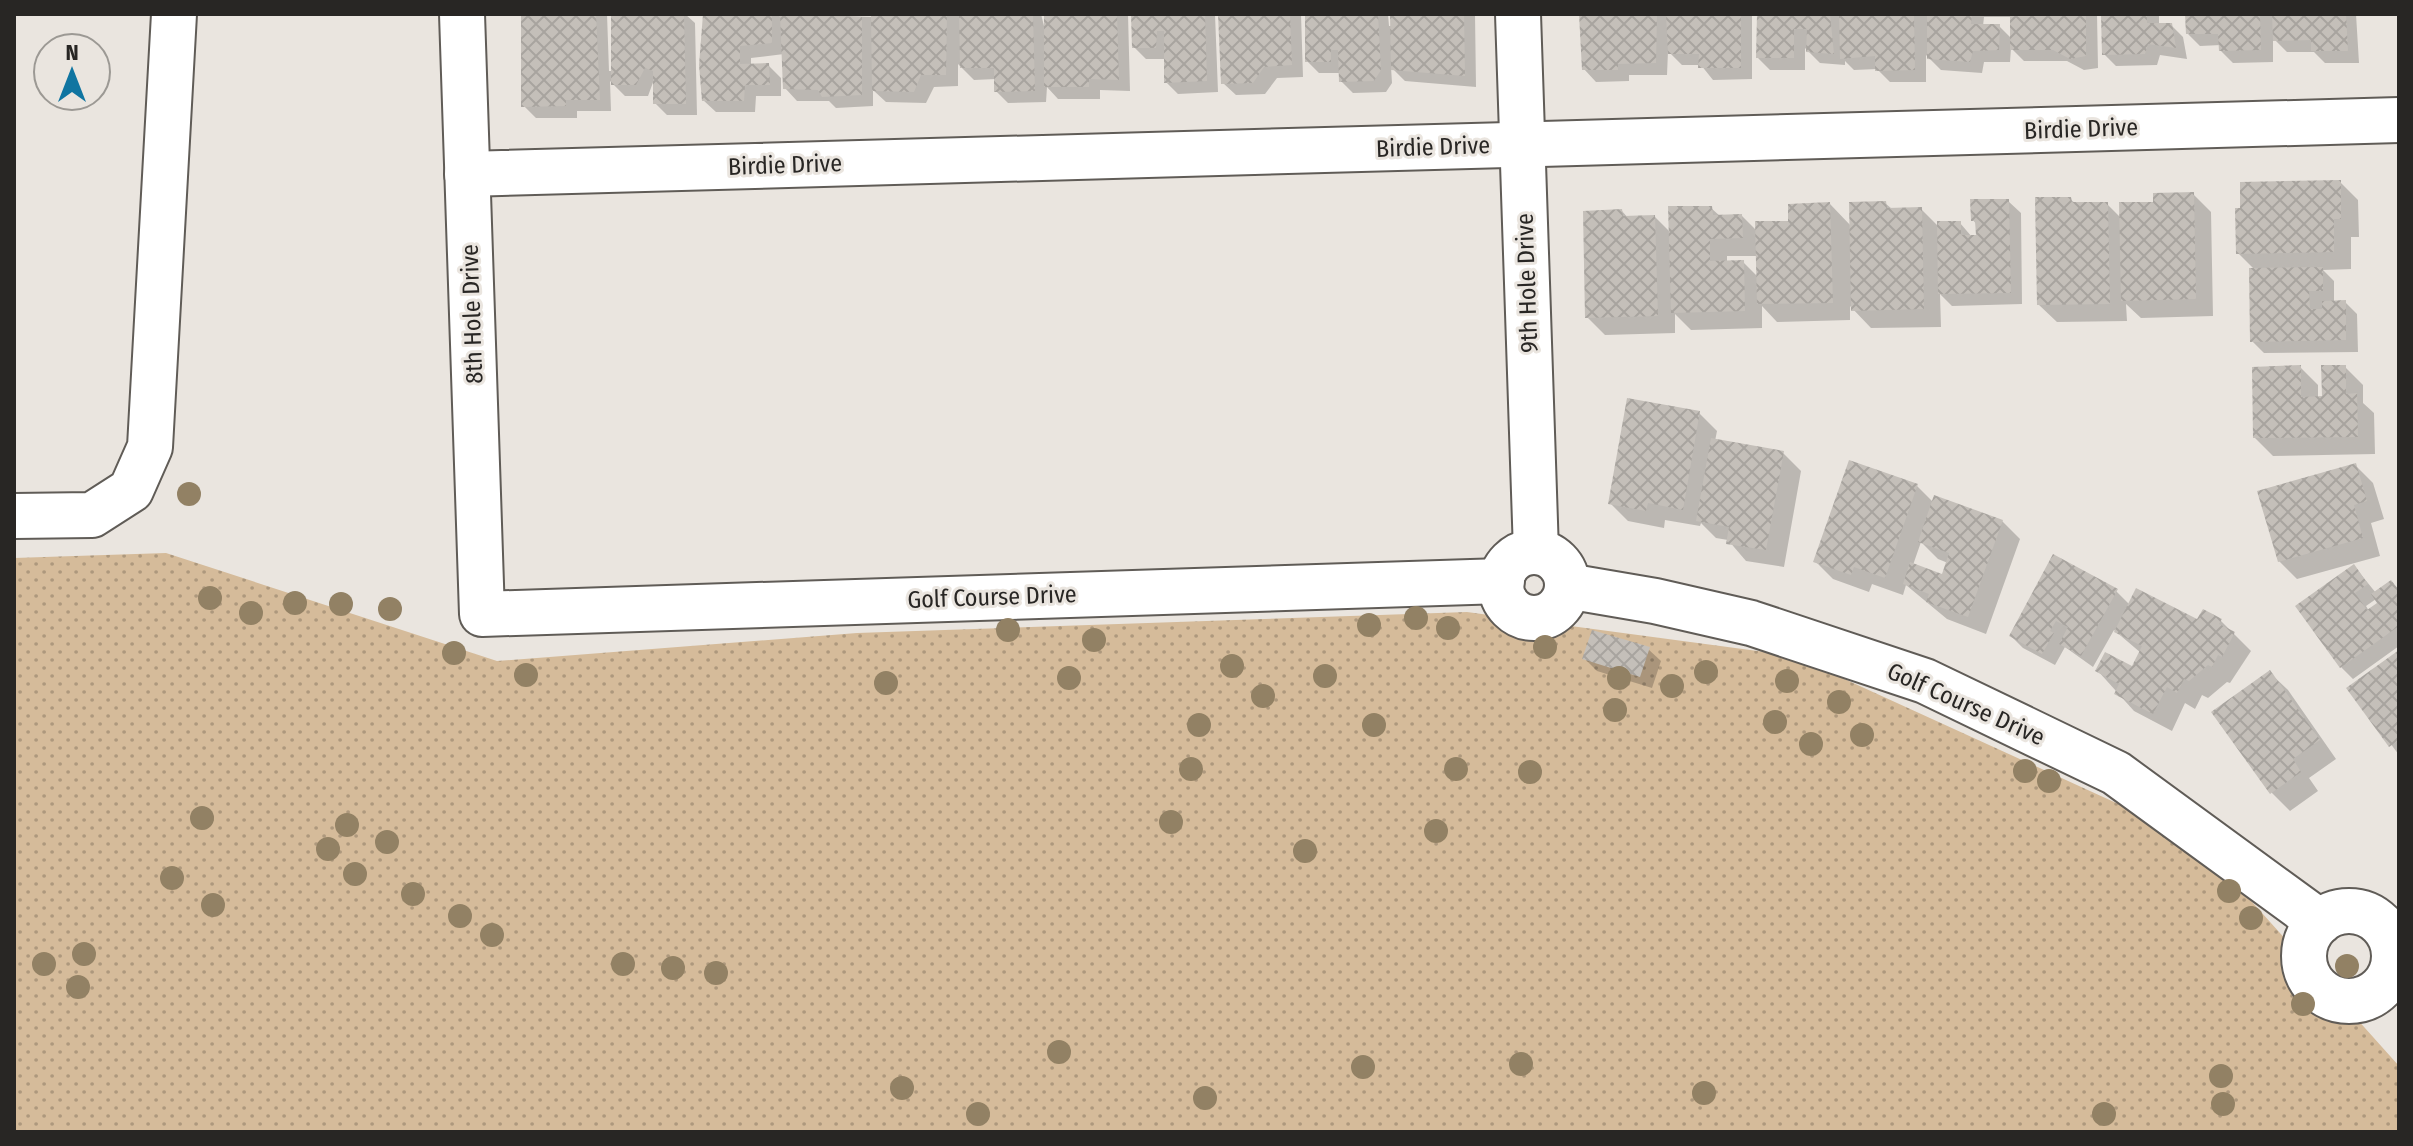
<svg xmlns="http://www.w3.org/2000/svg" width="2413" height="1146" font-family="'Fira Sans Condensed',sans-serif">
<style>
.green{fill:url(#green-dots)}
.shadow{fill:#0003;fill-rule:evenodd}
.building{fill:url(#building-cross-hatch)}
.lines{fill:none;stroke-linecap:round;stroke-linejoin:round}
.minor-casing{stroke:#605c57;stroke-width:48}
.minor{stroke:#fff;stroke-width:44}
.tree{fill:#928164}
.labels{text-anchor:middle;stroke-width:6;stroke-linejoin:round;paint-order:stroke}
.street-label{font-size:24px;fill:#282624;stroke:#eae5df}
</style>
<defs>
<pattern id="green-dots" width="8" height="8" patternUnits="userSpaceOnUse" patternTransform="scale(2)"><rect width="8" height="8" fill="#d5bb9a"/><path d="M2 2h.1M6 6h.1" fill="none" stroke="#ad987d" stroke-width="1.8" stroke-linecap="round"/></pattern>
<pattern id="building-cross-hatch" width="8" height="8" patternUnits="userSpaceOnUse" patternTransform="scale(2)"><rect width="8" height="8" fill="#c4bfb9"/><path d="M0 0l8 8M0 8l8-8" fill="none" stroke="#a8a49f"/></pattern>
</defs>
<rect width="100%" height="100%" fill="#eae5df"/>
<path class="green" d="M166,553L497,661L857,633L1467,612L1794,656L2125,807L2236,884L2399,1066V1132H14V558Z"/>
<g class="shadow">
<path d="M523,14H607L609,71H613V14H685L695,23L697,115H667L655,103V77L648,96H625L610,81L611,111H577V118H536L524,106Z"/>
<path d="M705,14H779L780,17L782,14L873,17V14H1041L1044,26L1046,14H1128L1130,91L1100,90V99H1058L1047,87L1046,102L1008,103L996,91V79L974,80L958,64V86L934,87L926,103L886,102L873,90V106L836,108L829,101H797L785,88L784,54L751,58V66L768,65L781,78V96H756L755,112H716L703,100Z"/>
<path d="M1133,14H1215L1218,92L1178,94L1166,82V59H1146L1134,47Z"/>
<path d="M1220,14H1301L1303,77L1277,78L1265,94L1236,95L1223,83Z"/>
<path d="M1307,14H1388L1389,26H1393L1392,14H1475L1476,87L1405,81L1391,67L1392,83L1386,92L1353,93L1341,81V73H1319L1307,61Z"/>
<path d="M1581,14H1752V79L1713,80L1701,65H1682L1668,51L1667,75H1629V81L1596,82L1584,69Z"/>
<path d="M1759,14H2097L2098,68L2084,70L2067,61H2024L2011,48L2010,62H1984L1982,73L1941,70L1926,55V82H1890L1877,69L1854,70L1845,61V65L1820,63L1805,48V70H1770L1758,58ZM1984,17H2012V39L1999,26H1983Z"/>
<path d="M2103,14H2159V25H2171L2183,37L2187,59L2160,55L2157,65L2116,66L2104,54Z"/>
<path d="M2187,14H2356L2359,63H2325L2314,52H2287L2273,38V62L2233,63L2221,51V45L2200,46L2188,34Z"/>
<path d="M2340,182L2358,200L2359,237H2351V269L2323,270L2334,281V302H2345L2357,314L2358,352L2264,353L2252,341L2255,270L2238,253Z"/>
<path d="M2193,194L2211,212L2213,316L2141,318L2126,304L2127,321L2057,322L2038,304L2070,199L2076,204H2107L2121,218Z"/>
<path d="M2008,201L2021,213L2022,304L1952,306L1940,294L1941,327L1871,328L1850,306V320L1777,322L1762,306V328L1691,330L1675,314V333L1605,335L1587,317L1622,211L1628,218L1655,217L1671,233L1711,208L1721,217L1742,216L1758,232L1790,223L1830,204L1852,227L1885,203L1892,209H1921L1939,227L1960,223L1972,237H1978L1977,225L1973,220ZM1727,256H1758L1759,278L1743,262L1727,263Z"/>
<path d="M2300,367L2318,385V398H2324L2345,367L2363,385V403L2374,413L2375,454L2273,456L2255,438Z"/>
<path d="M1699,413L1717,431L1715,441L1783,453L1801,471L1784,567L1746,561L1728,540L1716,538L1701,523L1700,526L1665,520L1664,528L1628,521L1610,503Z"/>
<path d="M2355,465L2373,483L2384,519L2371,523L2380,556L2297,579L2279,561Z"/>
<path d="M1917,486L1934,503L2002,521L2020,539L1986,634L1947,619L1906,585L1903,595L1872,584L1869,592L1833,579L1815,561ZM1921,542L1938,559L1948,563L1943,576L1913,565Z"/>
<path d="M2354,566L2376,593L2399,590V646L2353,679L2341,667ZM2376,599L2379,603L2369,611L2366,606Z"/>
<path d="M2116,591L2130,605L2198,622L2203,612L2221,621L2251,651L2230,683L2227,682L2208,698L2202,695L2195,709L2185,703L2172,731L2134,711L2098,671L2133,669L2141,653L2114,630L2093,667L2065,647L2055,665L2023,648L2011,636Z"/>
<path d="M1648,649L1661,661L1652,688L1597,671L1585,659Z"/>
<path d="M2399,652V755L2349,688Z"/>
<path d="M2270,673L2288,690L2336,759L2309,778L2318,791L2290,811L2272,793Z"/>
</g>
<g class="building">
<path d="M521,14H596L600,100H566V106L521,107Z"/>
<path d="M611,14H684L686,104H653V71L645,68L636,85H611Z"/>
<path d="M703,14H772V43L740,46V64L769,63L770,85H745L744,101H702L699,65Z"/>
<path d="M780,14L862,17V95L822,97L818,90L783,89Z"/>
<path d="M871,14H947L946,75H921L914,92L872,91Z"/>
<path d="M959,14H1033L1035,91L994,92V68H960Z"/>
<path d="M1044,14H1117L1119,80L1089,79V87H1044Z"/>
<path d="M1131,14H1205L1207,81L1164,83V31H1157L1156,48H1132Z"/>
<path d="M1218,14H1290L1292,65L1264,67L1253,83L1221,84Z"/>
<path d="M1305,14H1378L1381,70L1374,81L1339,82L1338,50H1331V62H1305Z"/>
<path d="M1390,14H1464L1465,76L1391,70Z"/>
<path d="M1579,14H1657L1656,63L1618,64V70H1582Z"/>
<path d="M1666,14H1741V68H1698L1699,54H1668Z"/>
<path d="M1757,14H1830L1834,54L1806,52L1807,29H1794V58H1756Z"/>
<path d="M1839,14H1914L1915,70L1875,71V56L1840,59Z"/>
<path d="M1927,14H1972L1971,24H2000L1999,50L1973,51L1970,62L1927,59Z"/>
<path d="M2010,14H2086V56L2070,59L2053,50H2010Z"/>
<path d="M2101,14H2147V23H2172L2176,48L2148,44L2145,54L2102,55Z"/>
<path d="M2185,14H2260L2261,50L2219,51L2218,34H2186Z"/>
<path d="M2272,14H2346L2348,51H2311V40L2273,41Z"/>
<path d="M2341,180V219H2334V252L2236,254L2235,208H2240V182Z"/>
<path d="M2194,192L2196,299L2121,301L2119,202H2153V193Z"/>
<path d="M2035,197H2071L2072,202H2108L2110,304L2037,305Z"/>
<path d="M1970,199H2009L2011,293L1938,294L1937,221H1961V235H1976L1975,221H1971Z"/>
<path d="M1886,201L1887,208L1922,207L1924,309L1851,311L1849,202Z"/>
<path d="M1830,202L1833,303L1757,304L1755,221H1788V204Z"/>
<path d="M1668,206H1712L1713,215L1742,214L1743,238L1710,239V261L1744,260L1745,311L1671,313Z"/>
<path d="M1622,209L1623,216L1655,215L1658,316L1585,318L1583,211Z"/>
<path d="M2323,267V291H2309L2310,309H2322V301L2346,300V340L2250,342L2249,268Z"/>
<path d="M2301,365V397L2322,396L2321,365H2346V394L2357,393L2358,437L2253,438L2252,367Z"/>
<path d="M1627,398L1700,411L1683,510L1648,503L1646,511L1608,504Z"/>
<path d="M1711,438L1784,451L1766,550L1726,544L1729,527L1696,521Z"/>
<path d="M1849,460L1918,484L1885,578L1854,567L1851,575L1813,562Z"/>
<path d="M2356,463L2367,501L2354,505L2363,538L2278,562L2257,491Z"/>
<path d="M1934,495L2003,520L1968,617L1926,602L1929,594L1903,584L1910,562L1942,574L1949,553L1918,542Z"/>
<path d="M2053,554L2118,589L2081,656L2059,644L2068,627L2056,621L2050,631L2054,633L2042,654L2009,636Z"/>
<path d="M2354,564L2368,584L2355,593L2367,610L2377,603L2371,594L2391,580L2399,590V626L2340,668L2295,606Z"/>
<path d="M2136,588L2197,619L2203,609L2222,619L2219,624L2235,632L2222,657L2218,655L2212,667L2208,665L2189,681L2184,679L2177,693L2167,687L2153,714L2114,694L2119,684L2095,671L2105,652L2132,666L2142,646L2114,632Z"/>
<path d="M1592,630L1650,647L1640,677L1582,659Z"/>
<path d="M2399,650V740L2389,747L2346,688Z"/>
<path d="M2270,670L2320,740L2293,759L2301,772L2270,794L2211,712Z"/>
</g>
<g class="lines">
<g class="minor-casing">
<g id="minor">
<path d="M462,14L482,614L1502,581"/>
<path d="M1518,14L1536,552"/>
<path d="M467,174L2399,120"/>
<path d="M14,516L92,515L131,490L150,447L174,14"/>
<circle cx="1534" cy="585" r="33"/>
<path d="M1567,586L1655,601L1751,623L1925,681L2116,773L2320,922"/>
<circle cx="2349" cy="956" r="45"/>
</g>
</g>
<use href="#minor" class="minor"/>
</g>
<g class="tree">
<circle cx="189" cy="494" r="12"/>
<circle cx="210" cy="598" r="12"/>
<circle cx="295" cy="603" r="12"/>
<circle cx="341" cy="604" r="12"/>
<circle cx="390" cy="609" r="12"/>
<circle cx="251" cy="613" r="12"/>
<circle cx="1416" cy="618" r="12"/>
<circle cx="1369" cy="625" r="12"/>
<circle cx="1448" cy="628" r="12"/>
<circle cx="1008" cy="630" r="12"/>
<circle cx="1094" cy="640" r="12"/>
<circle cx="1545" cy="647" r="12"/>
<circle cx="454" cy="653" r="12"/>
<circle cx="1232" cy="666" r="12"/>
<circle cx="1706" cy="672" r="12"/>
<circle cx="526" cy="675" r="12"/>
<circle cx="1325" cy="676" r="12"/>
<circle cx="1069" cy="678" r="12"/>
<circle cx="1619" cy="678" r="12"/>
<circle cx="1787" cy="681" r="12"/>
<circle cx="886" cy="683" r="12"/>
<circle cx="1672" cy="686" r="12"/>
<circle cx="1263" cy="696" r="12"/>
<circle cx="1839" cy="702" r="12"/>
<circle cx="1615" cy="710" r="12"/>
<circle cx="1775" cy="722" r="12"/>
<circle cx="1199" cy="725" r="12"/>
<circle cx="1374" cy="725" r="12"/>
<circle cx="1862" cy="735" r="12"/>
<circle cx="1811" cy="744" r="12"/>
<circle cx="1191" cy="769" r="12"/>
<circle cx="1456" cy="769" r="12"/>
<circle cx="2025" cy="771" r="12"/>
<circle cx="1530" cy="772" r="12"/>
<circle cx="2049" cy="781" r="12"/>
<circle cx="202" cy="818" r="12"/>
<circle cx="1171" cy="822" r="12"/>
<circle cx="347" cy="825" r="12"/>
<circle cx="1436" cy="831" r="12"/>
<circle cx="387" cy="842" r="12"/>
<circle cx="328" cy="849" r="12"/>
<circle cx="1305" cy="851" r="12"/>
<circle cx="355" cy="874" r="12"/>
<circle cx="172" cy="878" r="12"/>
<circle cx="2229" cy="891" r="12"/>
<circle cx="413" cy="894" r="12"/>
<circle cx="213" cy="905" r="12"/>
<circle cx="460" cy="916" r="12"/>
<circle cx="2251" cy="918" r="12"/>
<circle cx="492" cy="935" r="12"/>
<circle cx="84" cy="954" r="12"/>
<circle cx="44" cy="964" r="12"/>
<circle cx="623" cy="964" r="12"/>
<circle cx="2347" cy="966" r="12"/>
<circle cx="673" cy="968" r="12"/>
<circle cx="716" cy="973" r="12"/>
<circle cx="78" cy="987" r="12"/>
<circle cx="2303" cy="1004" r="12"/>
<circle cx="1059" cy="1052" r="12"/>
<circle cx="1521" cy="1064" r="12"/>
<circle cx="1363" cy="1067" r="12"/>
<circle cx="2221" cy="1076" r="12"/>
<circle cx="902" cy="1088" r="12"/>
<circle cx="1704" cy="1093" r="12"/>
<circle cx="1205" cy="1098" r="12"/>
<circle cx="2223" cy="1104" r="12"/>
<circle cx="978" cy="1114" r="12"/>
<circle cx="2104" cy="1114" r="12"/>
</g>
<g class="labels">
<g class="street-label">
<text transform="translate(2081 129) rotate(-2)" y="8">Birdie Drive</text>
<text transform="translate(1433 147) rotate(-2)" y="8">Birdie Drive</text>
<text transform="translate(785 165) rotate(-2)" y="8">Birdie Drive</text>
<text transform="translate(1527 283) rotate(-92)" y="8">9th Hole Drive</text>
<text transform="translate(472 314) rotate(-92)" y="8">8th Hole Drive</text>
<text transform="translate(992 597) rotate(-2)" y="8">Golf Course Drive</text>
<text transform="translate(1966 704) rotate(24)" y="8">Golf Course Drive</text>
</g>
</g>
<rect width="2413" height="1146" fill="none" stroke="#282624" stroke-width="32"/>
<g transform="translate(72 72)"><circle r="38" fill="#eae5df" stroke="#9c9994" stroke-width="2"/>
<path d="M0-6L14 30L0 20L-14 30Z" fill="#1075a1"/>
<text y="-12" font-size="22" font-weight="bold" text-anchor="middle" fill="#282624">N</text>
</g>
</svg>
